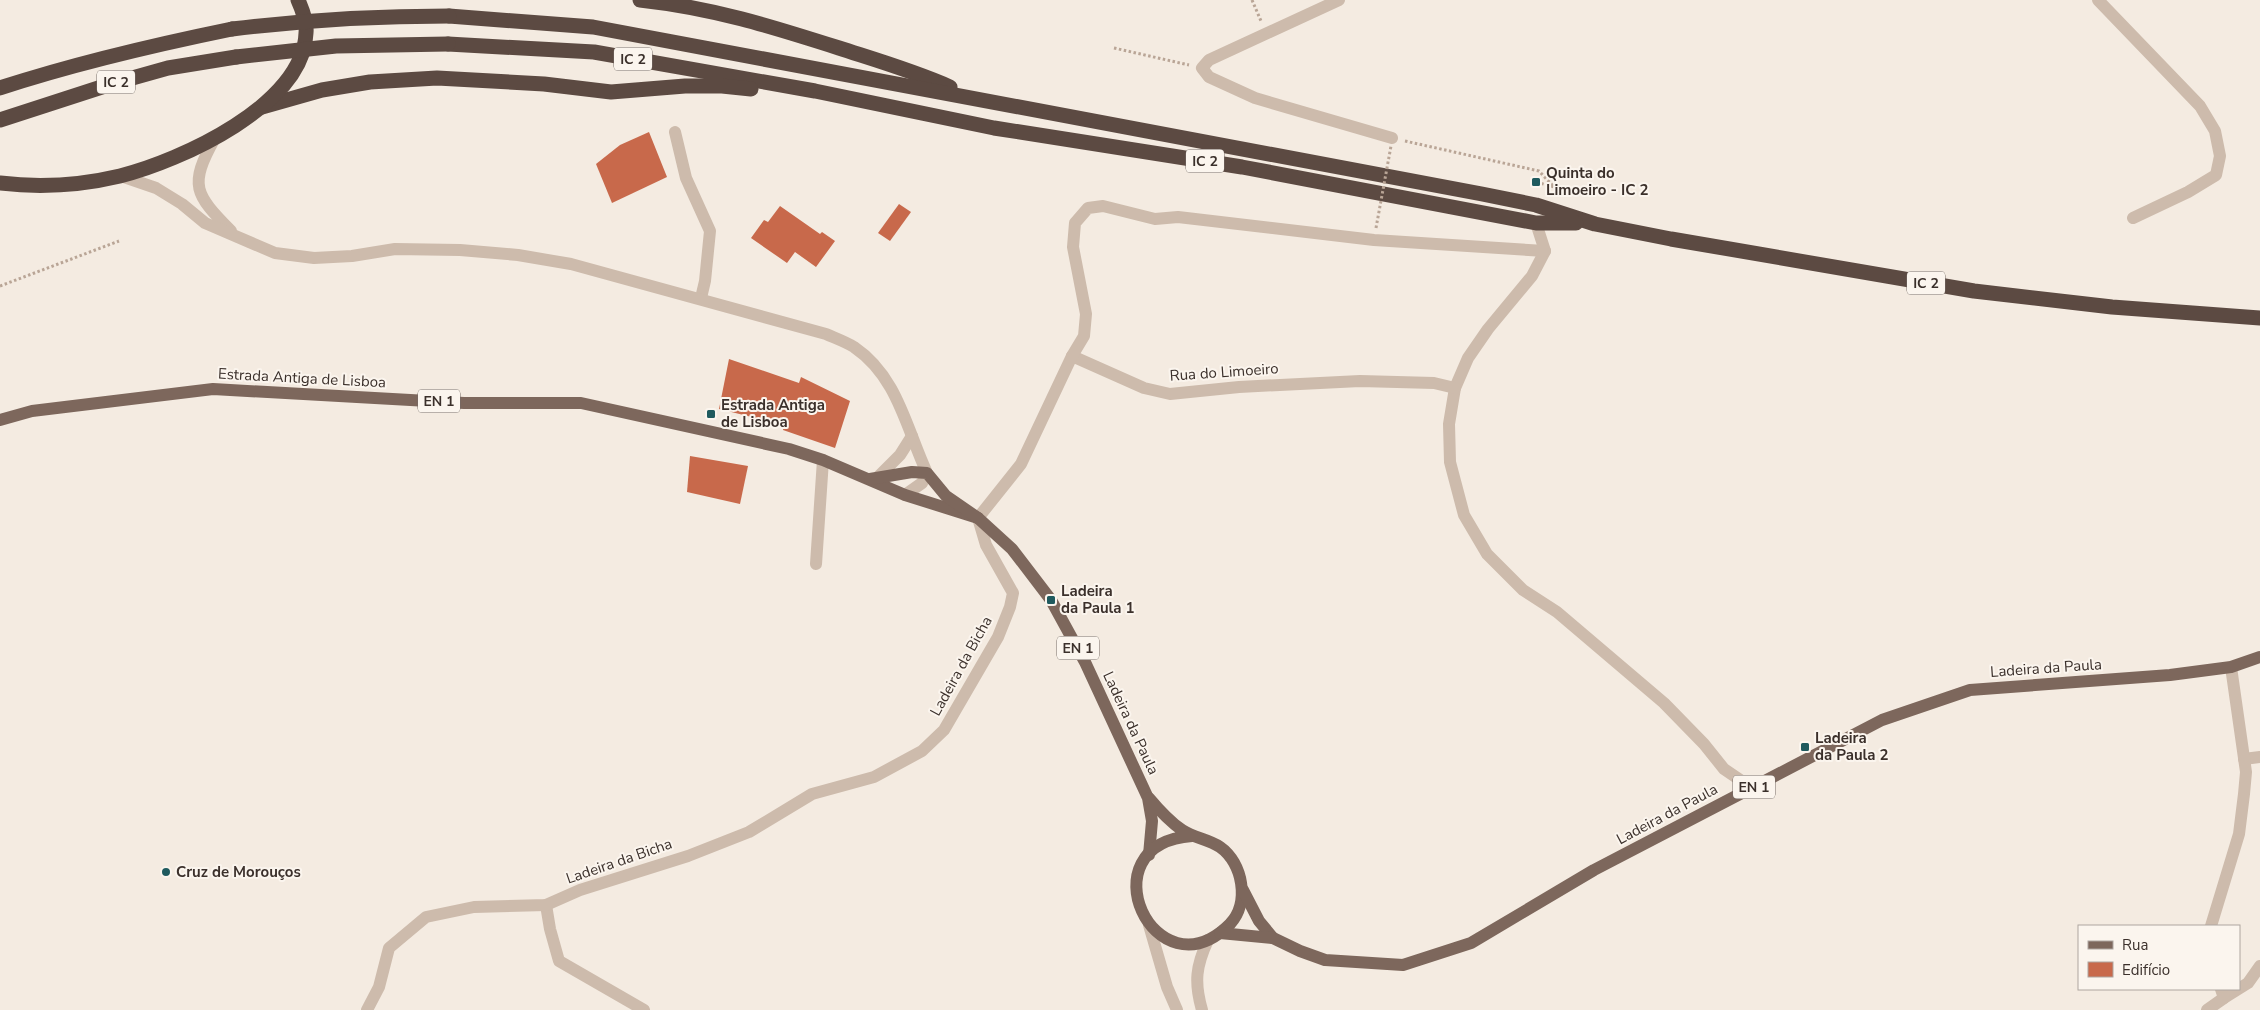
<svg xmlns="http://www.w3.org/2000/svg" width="2260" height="1010" font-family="'Nunito Sans',sans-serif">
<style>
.building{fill:#c8694b}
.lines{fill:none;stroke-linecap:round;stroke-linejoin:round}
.path{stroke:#b9a596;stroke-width:3;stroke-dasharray:2.5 2.5;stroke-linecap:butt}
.minor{stroke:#cdbbac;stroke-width:12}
.major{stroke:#7d675c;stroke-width:12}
.highway{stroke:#5c4a42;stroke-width:15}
.path-bridge{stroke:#b9a596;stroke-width:3;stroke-dasharray:2.5 2.5;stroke-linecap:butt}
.highway-bridge{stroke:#5c4a42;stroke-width:15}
.poi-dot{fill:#1f5a5e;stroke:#fbf5ee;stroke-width:2}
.labels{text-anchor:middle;stroke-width:4;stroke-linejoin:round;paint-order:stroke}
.shield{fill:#fbf5ee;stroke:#756b66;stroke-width:1}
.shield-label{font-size:14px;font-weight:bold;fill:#3b302b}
.poi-label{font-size:15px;font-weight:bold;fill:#3b302b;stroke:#fbf5ee;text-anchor:start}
.street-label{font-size:15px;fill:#3b302b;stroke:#fbf5ee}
</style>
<rect width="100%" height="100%" fill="#f4ebe1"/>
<g class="building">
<path d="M649,132L667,177L612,203L596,164L620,145Z"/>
<path d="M899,204L911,212L890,241L878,233Z"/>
<path d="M780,206L820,234L822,232L835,241L816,267L795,252L787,263L751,238L764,220L768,222Z"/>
<path d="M729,359L799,383L801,377L850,401L835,448L783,430L784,425L719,409Z"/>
<path d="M690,456L748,466L740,504L687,492Z"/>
</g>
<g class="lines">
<g class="path">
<path d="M1252,0L1261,21"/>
<path d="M1114,48L1189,65"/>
<path d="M1405,141L1539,171L1554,187L1536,182"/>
<path d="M0,286L119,241"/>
</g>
<g class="minor">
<path d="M1339,0L1209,60L1202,68L1209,77L1255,98L1392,138"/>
<path d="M2098,0L2200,106L2215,131L2220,156L2216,175L2188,192L2133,218"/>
<path d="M675,132L686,178L710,231L705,281L701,298"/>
<path d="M215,138C188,186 195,194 231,231"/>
<path d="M121,176L156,188L182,204L205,223L275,253L314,258L352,256L395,249L460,250L518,255L571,264L826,334C835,338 846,342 854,347C898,377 906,428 927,473L922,483L905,495"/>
<path d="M1536,223L1545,251L1532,276L1488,329L1468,358L1455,388L1449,424L1450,462L1464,515L1487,554L1523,590L1557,612L1664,703L1704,744L1724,769L1752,788"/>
<path d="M1072,356L1144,388L1170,394L1239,387L1360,381L1434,383L1455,388"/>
<path d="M879,476L900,455L912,436"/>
<path d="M816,564L823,460"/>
<path d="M2244,759L2260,757"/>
<path d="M546,905L550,929L559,961L644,1010"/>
<path d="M1149,925L1167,987L1177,1010"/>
<path d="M2211,926L2239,834L2244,794L2246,772L2231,667"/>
<path d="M2221,989L2224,998L2248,983L2260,966"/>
<path d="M367,1010L379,987L389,948L426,917L474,907L546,905L580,890L688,856L749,832L812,794L874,777L922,751L944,730L998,637L1010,607L1013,593L986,545L978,518L1021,464L1072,356L1084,336L1086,314L1073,247L1075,223L1088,208L1103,206L1155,219L1178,217L1374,240L1545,251"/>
<path d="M1202,1010C1194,982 1196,966 1208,940"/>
<path d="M2207,1010L2224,998"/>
</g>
<g class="major">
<path d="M0,420L32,411L213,389L464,403H581L789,449L823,460L905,495L978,518"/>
<path d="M870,479L912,472L927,473L946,496L978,518L1012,549L1051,600L1085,662L1148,798L1152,821L1149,855"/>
<path d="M1149,798C1159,810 1169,821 1182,830C1194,838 1208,839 1220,847C1243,863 1250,903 1230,924C1155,999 1083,844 1192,836"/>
<path d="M1243,890L1259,921L1273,938"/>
<path d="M1220,933L1273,938L1300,951L1325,960L1403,965L1471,943L1594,870L1882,720L1970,690L2170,675L2231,667L2260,657"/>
</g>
<g class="highway">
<path d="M640,0C713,8 770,26 839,48C876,60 914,71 950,87"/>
<path d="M449,16L593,27L1482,194L1536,205L1595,224L1671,239L1974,291L2112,307L2260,318"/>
<path d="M448,44L594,52L815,91L994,128L1242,167L1536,223H1576"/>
<path d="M0,88C76,63 154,45 232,29"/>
<path d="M262,107L322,90L370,82L437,78L544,84L611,92L685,86H722L751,89"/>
<path d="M0,120L111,84L168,68L236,57"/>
<path d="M0,183C40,188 82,185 120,176C180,161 304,105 306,33C307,23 302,9 298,0"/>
</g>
<path class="path-bridge" d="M1376,228L1391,146"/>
<g class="highway-bridge">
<path d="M232,29C305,20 376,16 449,16"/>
<path d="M236,57L336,46L448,44"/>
</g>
</g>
<g class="poi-dot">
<rect x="1531" y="177" width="10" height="10" rx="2.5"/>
<rect x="706" y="409" width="10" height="10" rx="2.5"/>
<rect x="1046" y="595" width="10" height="10" rx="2.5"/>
<rect x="1800" y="742" width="10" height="10" rx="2.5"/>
<circle cx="166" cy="872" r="5"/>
</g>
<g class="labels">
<g class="shield">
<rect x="614" y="47.5" width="38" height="23" rx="4"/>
<rect x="97" y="70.5" width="38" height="23" rx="4"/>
<rect x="1186" y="149.5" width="38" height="23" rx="4"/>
<rect x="1907" y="271.5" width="38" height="23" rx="4"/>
<rect x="418" y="389.5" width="42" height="23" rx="4"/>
<rect x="1057" y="636.5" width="42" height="23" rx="4"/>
<rect x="1733" y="775.5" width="42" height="23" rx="4"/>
</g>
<g class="shield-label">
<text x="633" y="64">IC 2</text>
<text x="116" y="87">IC 2</text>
<text x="1205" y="166">IC 2</text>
<text x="1926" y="288">IC 2</text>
<text x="439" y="406">EN 1</text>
<text x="1078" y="653">EN 1</text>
<text x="1754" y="792">EN 1</text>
</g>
<g class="poi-label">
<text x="1546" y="178">Quinta do<tspan x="1546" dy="17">Limoeiro - IC 2</tspan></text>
<text x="721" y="410">Estrada Antiga<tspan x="721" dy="17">de Lisboa</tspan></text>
<text x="1061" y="596">Ladeira<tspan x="1061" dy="17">da Paula 1</tspan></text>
<text x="1815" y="743">Ladeira<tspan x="1815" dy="17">da Paula 2</tspan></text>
<text x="176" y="877">Cruz de Morouços</text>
</g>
<g class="street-label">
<text transform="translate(1224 372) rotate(-4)" y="5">Rua do Limoeiro</text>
<text transform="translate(302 378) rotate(3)" y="5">Estrada Antiga de Lisboa</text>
<text transform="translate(961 666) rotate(-61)" y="5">Ladeira da Bicha</text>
<text transform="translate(2046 668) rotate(-4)" y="5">Ladeira da Paula</text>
<text transform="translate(1131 723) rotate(65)" y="5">Ladeira da Paula</text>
<text transform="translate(1667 814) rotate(-28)" y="5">Ladeira da Paula</text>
<text transform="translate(619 861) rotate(-19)" y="5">Ladeira da Bicha</text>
</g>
</g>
<rect x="2078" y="925" width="162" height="65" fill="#fbf5ee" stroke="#aea6a0"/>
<rect x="2088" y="941" width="25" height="8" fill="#7d675c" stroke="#aea6a0"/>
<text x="2122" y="950" font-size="15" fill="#3b302b">Rua</text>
<rect x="2088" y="962" width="25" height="15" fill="#c8694b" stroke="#aea6a0"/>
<text x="2122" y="975" font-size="15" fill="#3b302b">Edifício</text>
</svg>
